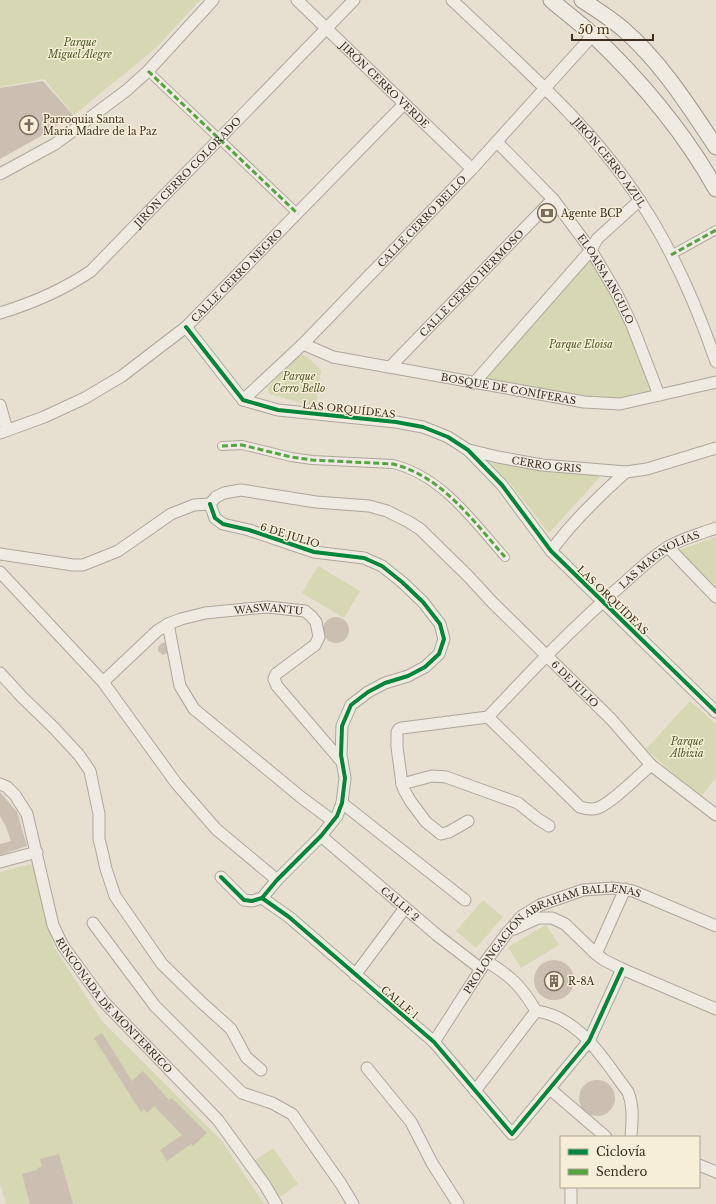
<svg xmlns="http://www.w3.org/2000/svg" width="716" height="1204" font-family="'Libre Baskerville',serif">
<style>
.green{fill:#d6d7b3}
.building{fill:#cbbfb2}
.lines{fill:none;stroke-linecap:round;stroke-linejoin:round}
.pedestrian-casing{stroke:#ada599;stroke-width:10}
.minor-casing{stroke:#ada599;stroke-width:13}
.secondary-casing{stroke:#9c958a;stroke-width:17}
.pedestrian{stroke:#efebe3;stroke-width:8}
.minor{stroke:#efebe3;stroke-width:11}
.secondary{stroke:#efebe3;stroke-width:15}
.quiet{stroke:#54a441;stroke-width:3;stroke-dasharray:6 3;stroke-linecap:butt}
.cycleway-casing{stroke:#f7eed8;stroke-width:6}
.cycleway{stroke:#00873e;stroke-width:4}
.labels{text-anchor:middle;stroke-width:3;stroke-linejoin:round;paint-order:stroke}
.park-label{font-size:10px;font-style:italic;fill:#4d5a26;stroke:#f7eed8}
.street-label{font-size:10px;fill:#3d2e20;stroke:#f7eed8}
.poi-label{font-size:10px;fill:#3d2e20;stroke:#f7eed8;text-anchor:start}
</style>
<rect width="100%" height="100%" fill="#e7e0d1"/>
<g class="green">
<path d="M0,0H200L157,47L74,115L44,79L0,87Z"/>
<path d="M591,259L616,300L652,391L618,400L480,381Z"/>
<path d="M300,354L306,356L321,370L316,407L270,394L268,391L269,387L294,356Z"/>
<path d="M492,463L598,476L599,478L549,533L511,484L491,464Z"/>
<path d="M716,537V587L679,550Z"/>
<path d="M318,566L360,591L344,618L302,593Z"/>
<path d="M690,701L716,724V777L700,798L646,749Z"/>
<path d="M30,864L36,867L54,947L102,1021L221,1140L264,1204H6L0,1184V872Z"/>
<path d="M483,900L503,917L476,948L456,931Z"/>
<path d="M546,925L559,945L521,968L508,947Z"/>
<path d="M273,1148L298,1184L280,1197L254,1161Z"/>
</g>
<g class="building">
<path d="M43,81L73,115L43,135L0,159V88Z"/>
<circle cx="336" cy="630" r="13"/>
<path d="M162,643H165L167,653L163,655L158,651V647Z"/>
<path d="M0,792L17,812L27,846L0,855V844L11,841L6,827L0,816Z"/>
<circle cx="554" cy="980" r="20"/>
<path d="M102,1033L132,1081L143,1071L169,1100L172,1098L207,1133L193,1146L191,1144L167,1161L160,1150L182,1135L154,1106L147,1113L144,1109L141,1112L94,1038Z"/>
<circle cx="597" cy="1098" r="18"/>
<path d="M59,1154L73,1204H30L22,1174L37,1170V1168L42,1167L40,1159Z"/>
</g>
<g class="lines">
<g class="pedestrian-casing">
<g id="pedestrian">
<path d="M148,71L298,214"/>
<path d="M671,255L716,230"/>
<path d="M222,446L242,445L291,457L312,460L393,464C442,476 473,521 505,557"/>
</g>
</g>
<g class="minor-casing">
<g id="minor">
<path id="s1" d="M297,0L472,169"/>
<path id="s2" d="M452,0C518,63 590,124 640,201C673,251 697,306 716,362"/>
<path id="s3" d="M497,142L553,199L591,250L617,294L632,325L659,395"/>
<path d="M0,174L55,144L127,90L148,71L213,0"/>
<path id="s4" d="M0,313C33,303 63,290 91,271L354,0"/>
<path d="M186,327L243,400L278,410L396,422L423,427L448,437L468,450L502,485L551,551L716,712"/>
<path id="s5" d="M303,344L333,357L584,402L620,404L716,382"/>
<path id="s6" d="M390,367L553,199"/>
<path d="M474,383L591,250L597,239L640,200"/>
<path id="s7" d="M243,400L303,344L472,169L593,35"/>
<path d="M0,405L7,430"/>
<path id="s8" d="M0,433L44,417L85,398L122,376L186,327L404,104"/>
<path id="s9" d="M469,450L498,457L542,465L626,472L647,469L716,448"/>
<path d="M210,504L215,518L223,524L249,530L314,552L364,558L382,566L402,582L423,602L440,624L444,639L439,654L425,667L408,676L385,683L368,692L351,705L342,726L341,755L345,778L342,803L337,816L321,836L277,880L262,898L252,901L244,900L221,877"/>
<path id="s10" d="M210,504L216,497L224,493L241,490L316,502L369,506L387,511L409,522L420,529L468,576L492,602L611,719L651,765L716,815"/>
<path d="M668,547L716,597"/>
<path d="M551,551C572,522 599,496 626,472"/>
<path d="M0,554L73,565H83L118,551L171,514L194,505L210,504"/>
<path d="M0,572L103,682L176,783L216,829L277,880"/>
<path d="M168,624L180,686L194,709L302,798L333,821"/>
<path d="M0,673L22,697L54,728L79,755L90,771L99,814V839L102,851L106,869L115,896L162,964L200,1001L231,1029L246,1057L261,1070"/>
<path id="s11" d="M103,682L157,631L168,624L181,619L205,613L267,607L305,611L311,616L316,622L319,637L315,645L276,674L274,679L277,686L342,762"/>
<path id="s12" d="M488,717C531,671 575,625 623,584C637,571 652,557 668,547C683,538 700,534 716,528"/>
<path d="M488,717L580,807C586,809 592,810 598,808C613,802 638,776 651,765"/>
<path id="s13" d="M0,784L7,787L15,795L27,814L53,925L63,946L104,1002L218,1120L265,1185L276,1204"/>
<path d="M402,784L432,776L446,777L518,803L538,819L549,826"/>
<path d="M342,803L465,900"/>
<path d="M468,821L449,832L441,834L426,822L411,802L404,790L402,784L397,747V732L399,729L402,728L488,717"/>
<path id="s14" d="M321,836L437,935L481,969"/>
<path d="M0,862L37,852"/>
<path d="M262,898L289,917L434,1042L512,1134L589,1041L622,969"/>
<path d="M93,923L155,1006L242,1093L272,1103L292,1114L341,1184L353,1204"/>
<path d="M514,929L538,918H552L565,924L596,954L604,960L622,969L716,1009"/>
<path d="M596,954L625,889"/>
<path d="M486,961C511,976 521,986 536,1011C580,1017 603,1059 628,1092C634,1107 632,1121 631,1137"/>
<path d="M355,975L405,908"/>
<path id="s15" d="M434,1042L486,961L507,933L522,916L540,905L583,890L613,888L633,891L716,926"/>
<path d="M367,1068L411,1122L432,1163L458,1204"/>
<path d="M550,1089L606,1137"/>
<path d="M475,1091L536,1011"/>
<path d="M699,1165L716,1172"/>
<path d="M571,1204V1187"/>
</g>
</g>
<g class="secondary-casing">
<g id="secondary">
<path d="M551,0C565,12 580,23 594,36C641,81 684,132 716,189"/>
<path d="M582,0C596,9 610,18 623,29C661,62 688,105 716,147"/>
</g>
</g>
<use href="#pedestrian" class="pedestrian"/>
<use href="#minor" class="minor"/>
<use href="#secondary" class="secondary"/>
<g class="quiet">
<path d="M148,71L298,214"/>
<path d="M671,255L716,230"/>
<path d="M222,446L242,445L291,457L312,460L393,464C442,476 473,521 505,557"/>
</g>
<g class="cycleway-casing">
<g id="cycleway">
<path d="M186,327L243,400L278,410L396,422L423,427L448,437L468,450L502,485L551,551L716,712"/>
<path d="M210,504L215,518L223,524L249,530L314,552L364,558L382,566L402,582L423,602L440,624L444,639L439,654L425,667L408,676L385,683L368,692L351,705L342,726L341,755L345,778L342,803L337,816L321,836L277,880L262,898L252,901L244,900L221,877"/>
<path d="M262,898L289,917L434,1042L512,1134L589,1041L622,969"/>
</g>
</g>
<use href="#cycleway" class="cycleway"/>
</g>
<defs>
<g id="church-ring" transform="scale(1)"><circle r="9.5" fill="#f7eed8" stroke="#786c5e" stroke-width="1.5"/><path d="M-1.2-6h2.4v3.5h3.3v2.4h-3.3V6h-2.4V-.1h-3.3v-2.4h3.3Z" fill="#786c5e"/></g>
<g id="bank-ring" transform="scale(1)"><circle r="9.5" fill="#f7eed8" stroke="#786c5e" stroke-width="1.5"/><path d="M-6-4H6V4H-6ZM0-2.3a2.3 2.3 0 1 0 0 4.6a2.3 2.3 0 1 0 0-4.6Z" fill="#786c5e"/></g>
<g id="building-ring" transform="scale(1)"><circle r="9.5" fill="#f7eed8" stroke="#786c5e" stroke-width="1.5"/><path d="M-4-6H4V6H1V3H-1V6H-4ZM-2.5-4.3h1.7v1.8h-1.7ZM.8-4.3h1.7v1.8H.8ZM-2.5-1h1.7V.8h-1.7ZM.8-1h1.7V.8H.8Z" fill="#786c5e"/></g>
</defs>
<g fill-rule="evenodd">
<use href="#church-ring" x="29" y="125"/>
<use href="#bank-ring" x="547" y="213"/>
<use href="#building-ring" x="554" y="981"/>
</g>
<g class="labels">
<g class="park-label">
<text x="80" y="46">Parque<tspan x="80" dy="12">Miguel Alegre</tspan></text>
<text x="581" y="348">Parque Eloisa</text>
<text x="299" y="380">Parque<tspan x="299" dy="12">Cerro Bello</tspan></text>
<text x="687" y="745">Parque<tspan x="687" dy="12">Albizia</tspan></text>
</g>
<g class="street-label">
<text dy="4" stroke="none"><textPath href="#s1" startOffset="122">JIRÓN CERRO VERDE</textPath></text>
<text dy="4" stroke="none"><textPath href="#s2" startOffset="227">JIRÓN CERRO AZUL</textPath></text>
<text dy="4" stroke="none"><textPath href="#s4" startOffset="239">JIRÓN CERRO COLORADO</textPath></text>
<text dy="4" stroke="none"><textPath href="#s7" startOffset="253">CALLE CERRO BELLO</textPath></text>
<text dy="4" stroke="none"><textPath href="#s8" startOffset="288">CALLE CERRO NEGRO</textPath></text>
<text dy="4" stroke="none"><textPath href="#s3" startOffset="176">ELOAISA ANGULO</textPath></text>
<text dy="4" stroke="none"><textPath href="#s6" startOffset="117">CALLE CERRO HERMOSO</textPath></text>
<text dy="4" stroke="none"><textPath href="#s5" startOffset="211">BOSQUE DE CONÍFERAS</textPath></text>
<text transform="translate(349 409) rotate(6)" y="4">LAS ORQUÍDEAS</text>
<text dy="4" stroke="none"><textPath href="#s9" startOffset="79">CERRO GRIS</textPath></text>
<text transform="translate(290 535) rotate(17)" y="4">6 DE JULIO</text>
<text dy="4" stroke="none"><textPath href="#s12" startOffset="234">LAS MAGNOLIAS</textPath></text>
<text transform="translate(613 600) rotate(44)" y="4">LAS ORQUÍDEAS</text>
<text dy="4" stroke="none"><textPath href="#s11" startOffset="190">WASWANTU</textPath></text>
<text dy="4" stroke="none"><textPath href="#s10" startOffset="440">6 DE JULIO</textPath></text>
<text dy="4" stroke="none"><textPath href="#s14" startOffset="104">CALLE 2</textPath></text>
<text dy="4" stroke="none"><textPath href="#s15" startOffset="169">PROLONGACIÓN ABRAHAM BALLENAS</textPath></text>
<text transform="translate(400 1002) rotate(40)" y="4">CALLE 1</text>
<text dy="4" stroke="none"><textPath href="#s13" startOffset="257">RINCONADA DE MONTERRICO</textPath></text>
</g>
<g class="poi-label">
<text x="43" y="123">Parroquia Santa<tspan x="43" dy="12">María Madre de la Paz</tspan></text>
<text x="561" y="217">Agente BCP</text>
<text x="568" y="985">R-8A</text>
</g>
</g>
<rect x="560" y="1136" width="140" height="52" fill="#f7eed8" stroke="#ada18e"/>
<rect x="568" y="1149" width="20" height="6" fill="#00873e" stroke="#ada18e"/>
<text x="596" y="1156" font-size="12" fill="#3d2e20">Ciclovía</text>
<rect x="568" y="1169" width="20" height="6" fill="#54a441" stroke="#ada18e"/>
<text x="596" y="1176" font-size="12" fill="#3d2e20">Sendero</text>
<path d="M572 34v6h81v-6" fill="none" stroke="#3d2e20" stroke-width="2"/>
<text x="578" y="34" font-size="12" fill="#3d2e20" stroke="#f7eed8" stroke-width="3" paint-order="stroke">50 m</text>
</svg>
